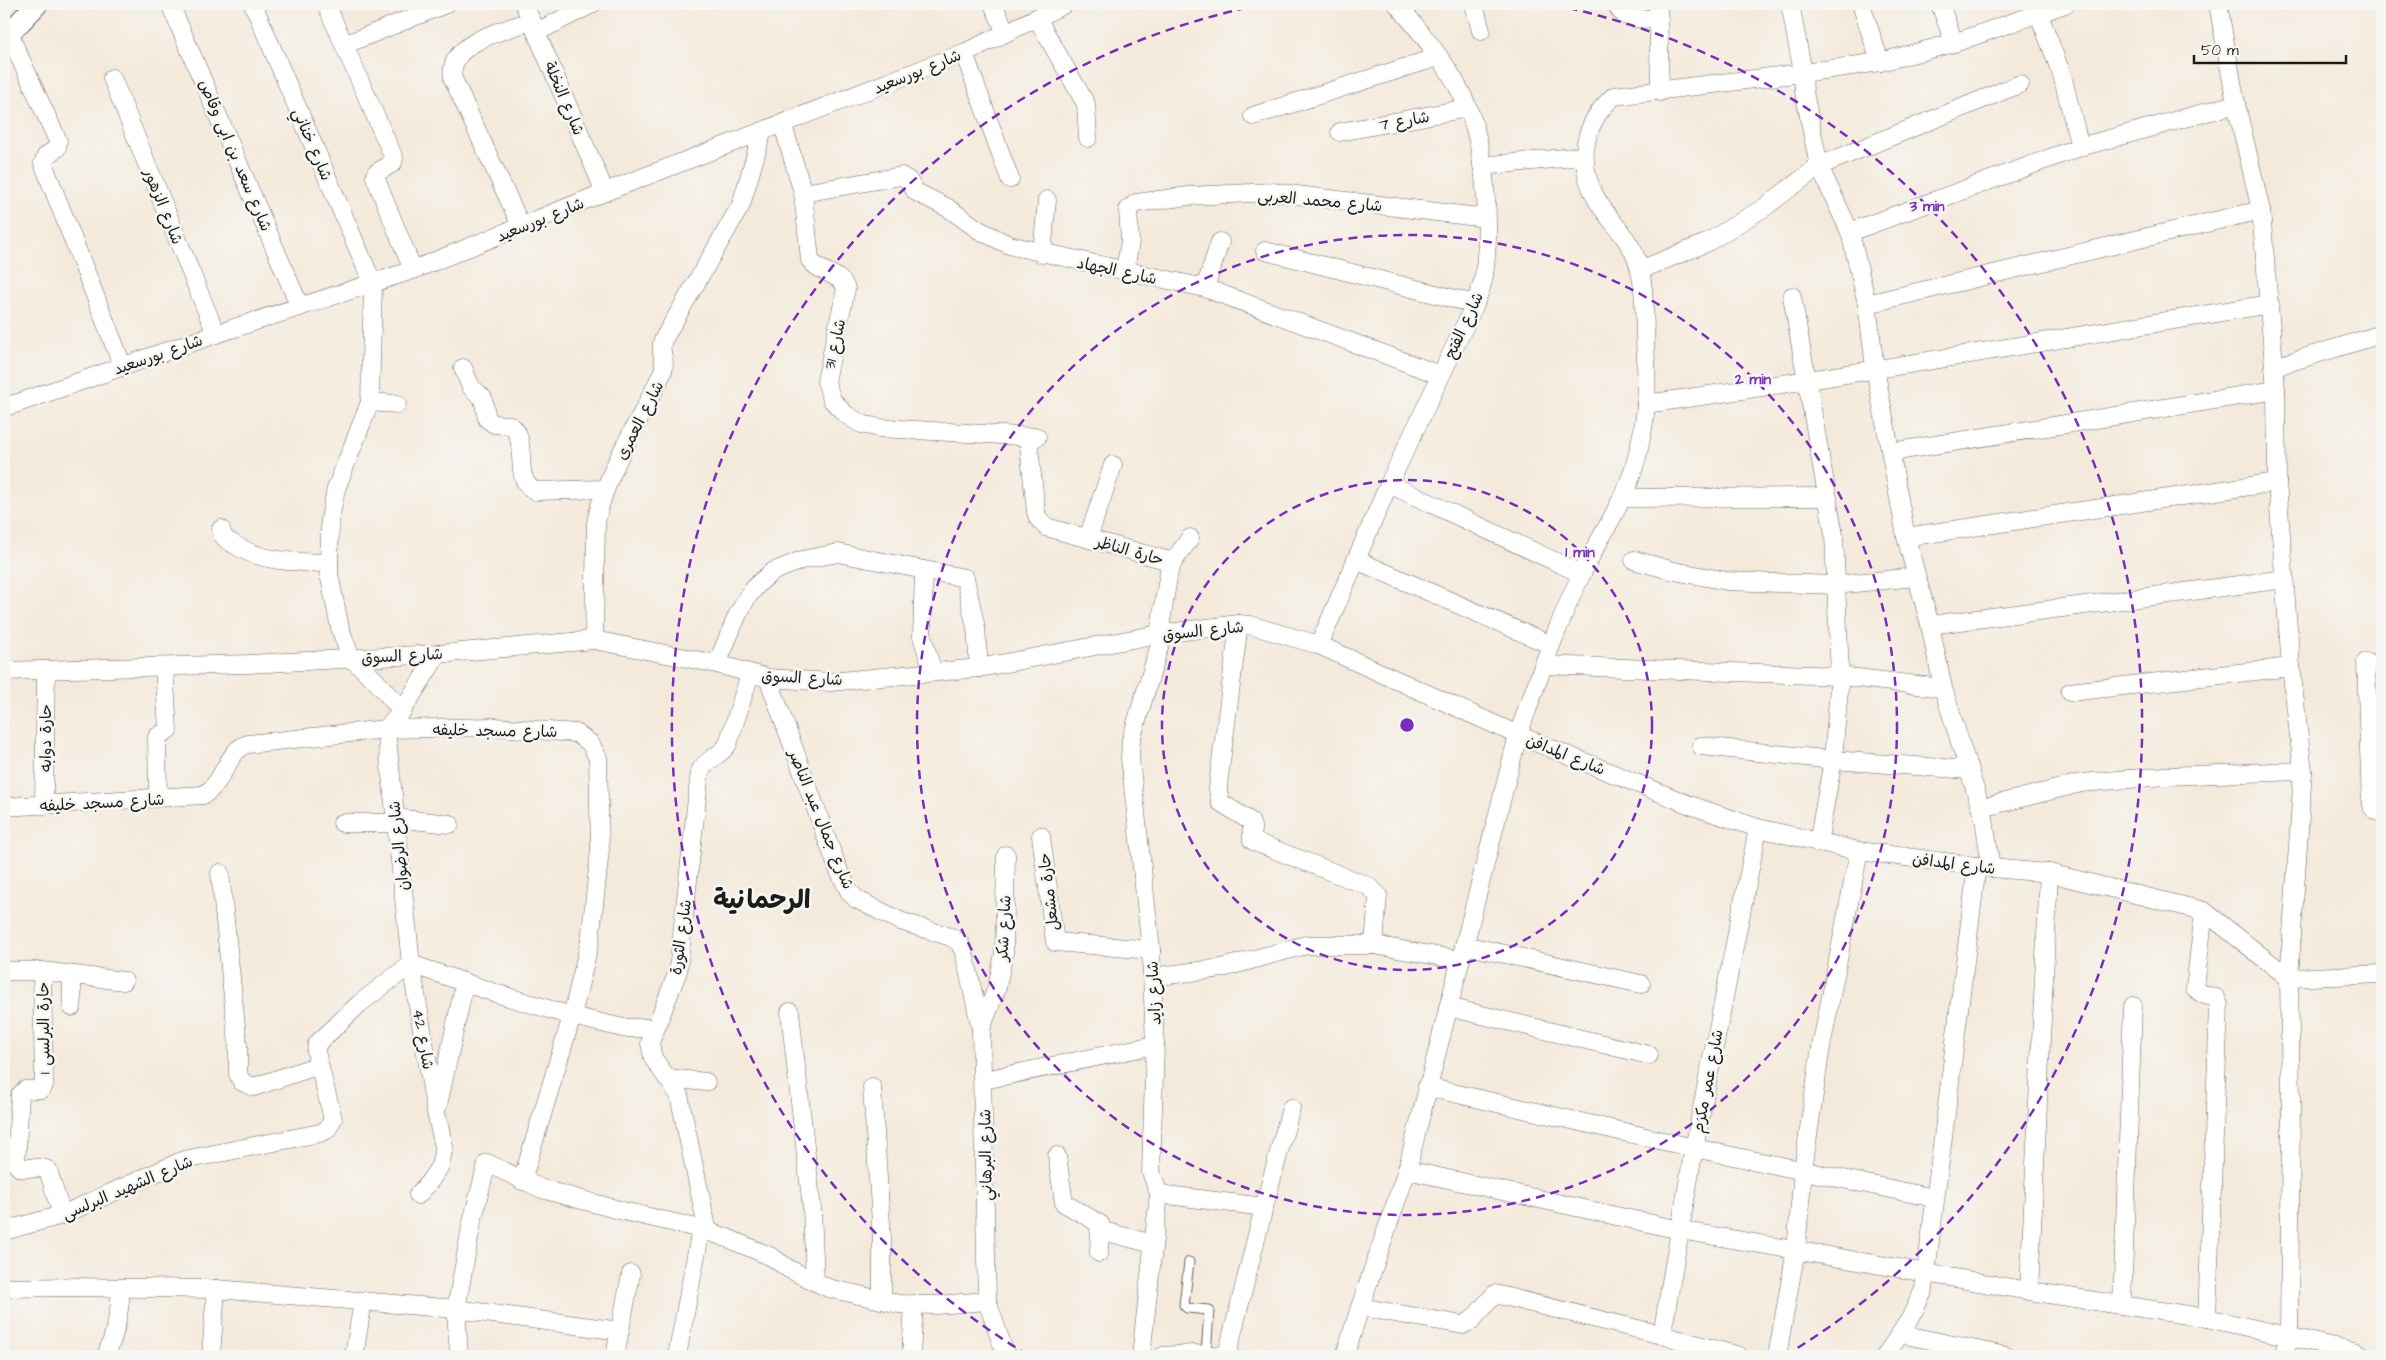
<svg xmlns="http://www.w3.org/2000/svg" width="2386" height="1360" font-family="'Architects Daughter','Playpen Sans Arabic',sans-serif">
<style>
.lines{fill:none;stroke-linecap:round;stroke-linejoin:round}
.service-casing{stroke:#68645f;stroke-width:11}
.minor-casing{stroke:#68645f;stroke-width:19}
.tertiary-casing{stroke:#68645f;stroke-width:23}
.service{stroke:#fff;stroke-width:9}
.minor{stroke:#fff;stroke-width:18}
.tertiary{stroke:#fff;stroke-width:21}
.ring{fill:none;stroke:#7b2cbf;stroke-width:2.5;stroke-dasharray:9 6}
.labels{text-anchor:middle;stroke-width:5;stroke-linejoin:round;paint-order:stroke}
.street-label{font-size:16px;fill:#1c1c1c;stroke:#f6f6f2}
.town-label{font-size:26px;font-weight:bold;fill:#1c1c1c;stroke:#f6f6f2}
.centre{fill:#7b2cbf;stroke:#f6f6f2;stroke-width:2.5}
.ring-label{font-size:15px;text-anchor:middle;font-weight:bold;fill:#7b2cbf;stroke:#f6f6f2;stroke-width:5;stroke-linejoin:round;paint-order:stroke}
</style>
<rect width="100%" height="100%" fill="#f6f6f2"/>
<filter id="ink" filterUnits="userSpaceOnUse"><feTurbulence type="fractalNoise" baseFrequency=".02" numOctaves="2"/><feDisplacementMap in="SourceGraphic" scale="10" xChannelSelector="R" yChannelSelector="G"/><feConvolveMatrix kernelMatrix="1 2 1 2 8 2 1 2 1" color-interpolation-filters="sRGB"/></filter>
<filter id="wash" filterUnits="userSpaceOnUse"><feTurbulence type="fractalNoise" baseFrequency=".0096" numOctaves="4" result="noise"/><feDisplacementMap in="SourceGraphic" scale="20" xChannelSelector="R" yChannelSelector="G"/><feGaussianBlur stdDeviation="1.12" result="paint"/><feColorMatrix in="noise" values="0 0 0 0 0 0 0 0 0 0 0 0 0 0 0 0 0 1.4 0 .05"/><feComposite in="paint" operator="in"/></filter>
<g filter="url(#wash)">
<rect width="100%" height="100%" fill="#f4eadb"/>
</g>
<g filter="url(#ink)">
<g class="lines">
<g class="service-casing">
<path id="service" d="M1189,1262L1184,1305L1187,1308L1209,1310L1206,1355"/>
</g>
<g class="minor-casing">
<g id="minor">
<path d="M170,4L300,307"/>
<path d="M253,4L373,284L370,402L336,489L330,519L329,574L340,628L351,658L375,680L402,711"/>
<path d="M326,4L394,158L393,163L376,173L375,177L413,270"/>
<path d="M524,4L605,192"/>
<path d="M993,4L1006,33"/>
<path d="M1474,4L1481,31"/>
<path d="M1617,4C1622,22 1643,18 1659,19"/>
<path d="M1658,4L1660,92"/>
<path d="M1861,4L1880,62"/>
<path d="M1940,4L1954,43"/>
<path d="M2035,4L2062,75L2080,147"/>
<path d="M2218,4L2236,104L2261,210L2276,390L2277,482L2291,667L2303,771L2289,978L2291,1100L2289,1338L2283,1356"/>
<path d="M1037,18L1086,104L1088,138"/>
<path d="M537,32L592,4"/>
<path d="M9,34L58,141L57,148L46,156L43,163L123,367"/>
<path d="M344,45L446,4"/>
<path d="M964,53L1010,179"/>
<path d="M112,78L216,334"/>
<path d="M1253,116L1438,57"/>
<path d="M783,125L803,193L810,260C819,273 841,273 846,289L826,381L832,400L845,414L861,424L880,428L1037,437"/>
<path d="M1340,132L1468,108"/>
<path d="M1482,166L1584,156"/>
<path d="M803,193L901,176L908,180L916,192L948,208L979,230L1009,245L1205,288L1440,375"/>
<path d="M521,226L453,79C446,42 505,30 532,21"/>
<path d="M1850,232L2080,147L2236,104"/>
<path d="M1265,251L1475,304"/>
<path d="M1042,254L1047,200"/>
<path d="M1640,270L1706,243L1765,207L1819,166L2020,84"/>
<path d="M1125,271L1130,241L1128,210L1136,203L1189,196L1272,192L1486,218"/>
<path d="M1205,288L1220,242"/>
<path d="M1792,296L1834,535L1840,676L1833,760L1818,843"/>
<path d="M1867,304L2261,210"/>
<path d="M2274,367L2382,334"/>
<path d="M463,368L471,387L483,398L487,419L494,424L510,425C531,439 510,481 536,491L604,489"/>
<path d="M370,402L397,404"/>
<path d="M1646,404C1855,375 2062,338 2270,304"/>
<path d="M4,407L18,403L216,334L413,270L605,192L964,53L1065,4"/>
<path d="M1028,437L1036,512L1038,518L1046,527L1173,562"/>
<path d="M1891,452L2276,390"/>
<path d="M1389,484L1582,574"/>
<path d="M1622,498L1828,497"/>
<path d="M221,529C222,538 228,541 235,545C264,563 296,562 329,563"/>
<path d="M1906,537L2277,482"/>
<path d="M1088,538L1113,465"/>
<path d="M1356,560L1551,645"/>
<path d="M1634,560L1674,571L1727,581L1835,585L1915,577"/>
<path d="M924,571L922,636L933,672"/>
<path d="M1239,624L1219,777L1218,789L1220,802L1250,821L1252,826V840L1255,842L1368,886L1378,895L1374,945"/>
<path d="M1930,625L2285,579"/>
<path d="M1159,634L1169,571L1173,562L1190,538"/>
<path d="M594,640L596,523C606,469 641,421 663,371C667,359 658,352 663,340L741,205L762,133"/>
<path d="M1319,645L1389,484L1475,304C1478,295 1483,285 1484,275C1491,227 1486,153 1468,108C1453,70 1423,35 1397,4"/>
<path d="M2366,662L2371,805L2374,809L2382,813"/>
<path d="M717,664L737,616L748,596L759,583L772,572L802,560L838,553L965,578L976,628L979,668"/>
<path d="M1543,665L1840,676L1943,688"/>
<path d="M4,671L248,664L438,654L594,640L717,664L768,678L830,682L979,668L1159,634L1239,624L1250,625L1319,645L1518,735L1690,805L1758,828L1859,851L1991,868L2049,873L2204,911L2289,978L2382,974"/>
<path d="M768,678L838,869L849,891L856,899L900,921L951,937L959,942L964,952L981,1029L987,1301L1006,1356"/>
<path d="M2070,692L2291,667"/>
<path d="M1701,746L1833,760L1970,770"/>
<path d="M158,798L157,737L168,730L164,667"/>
<path d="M44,805L46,671"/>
<path d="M4,807L203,795C224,784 228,748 248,744L386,729L495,727L576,733L590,743L598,758L600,850L590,941L572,1016L522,1181"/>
<path d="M1981,808L2081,783L2165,776L2303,771"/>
<path d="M395,818L450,824"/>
<path d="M342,823H396"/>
<path d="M1041,836L1055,942L1151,950"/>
<path d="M1991,868L1984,818L1943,688L1930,625L1906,537L1875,368L1867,304L1850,232L1819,166L1804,92L1803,73L1880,62L1954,43L2065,4"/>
<path d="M220,873L238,1045V1074L242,1082L254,1087L319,1065"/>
<path d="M2204,911L2195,988L2202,994L2216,998L2219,1005L2207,1318"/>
<path d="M1464,945L1641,984"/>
<path d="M411,964L495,993L572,1016L623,1028H655"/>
<path d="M4,971H42L124,981"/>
<path d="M42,971L44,1085L42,1089L25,1090L20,1095L16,1164L20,1168H43L48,1170L62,1215"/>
<path d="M1152,977L1222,968L1306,945H1374L1460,960"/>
<path d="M72,1007V975"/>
<path d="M1448,1007L1649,1055"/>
<path d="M790,1012L812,1209L815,1282"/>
<path d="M981,1029L997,987L1004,953L1006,855"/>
<path d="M668,1078L706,1082"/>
<path d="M984,1080L1155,1045"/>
<path d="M872,1087L882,1239V1300"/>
<path d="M1427,1087L1694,1148L1934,1198"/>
<path d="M438,1105L465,982"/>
<path d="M1057,1156L1064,1203L1100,1224L1099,1253"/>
<path d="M1407,1170L1680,1230L2029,1291L2207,1318L2357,1352L2364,1356"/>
<path d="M1159,1194L1264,1207"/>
<path d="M418,1195L430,1181L440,1166L444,1147L436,1113L411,964L386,729L402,711L438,654"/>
<path d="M1099,1230L1153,1244"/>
<path d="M4,1231L62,1215L184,1160L320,1133L327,1130L333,1119L316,1052L317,1044L359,1004L411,964"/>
<path d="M708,1232L679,1095L653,1058L650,1043L678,971L700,771C707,758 721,756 728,744L750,674"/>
<path d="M4,1288L73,1287L216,1289L456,1309L620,1331"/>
<path d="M2029,1291L2049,873"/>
<path d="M2122,1305L2133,1006"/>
<path d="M1360,1307L1463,1325L1472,1320L1495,1294L1662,1335L1739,1356"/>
<path d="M1901,1334L2006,1356"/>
<path d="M1662,1335L1694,1148L1758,828"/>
<path d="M1227,1355L1264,1207L1291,1108"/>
<path d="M106,1356C116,1333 120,1313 121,1288"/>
<path d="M211,1356L216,1289"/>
<path d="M354,1356L363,1301"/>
<path d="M459,1356L456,1309L472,1222L487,1163L542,1189L619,1210L701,1229L727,1238L772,1257L789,1269L828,1288L899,1304L937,1305L987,1301"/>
<path d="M615,1356L631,1274"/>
<path d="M677,1356L701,1229"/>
<path d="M911,1356L914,1304"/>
<path d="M1141,1356L1159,1194L1151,1172L1155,1045L1151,950L1130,758L1131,740L1163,634"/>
<path d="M1163,1356L1193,1354L1227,1356"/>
<path d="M1345,1356L1360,1307L1407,1170L1518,735C1538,680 1557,625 1582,573C1601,535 1627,498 1637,457C1641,440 1645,422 1646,404C1648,381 1645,356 1645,333C1644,307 1645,274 1633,251C1623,231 1606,217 1596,198C1576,162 1583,123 1614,96L1803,73L1790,4"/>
<path d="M1777,1356L1796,1250L1803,1170L1820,1053L1859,851"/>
<path d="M1885,1356L1910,1319L1924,1289L1977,866"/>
</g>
</g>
<g class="tertiary-casing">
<path id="tertiary" d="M4,39L37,4"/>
</g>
<use href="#service" class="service"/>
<use href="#minor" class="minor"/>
<use href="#tertiary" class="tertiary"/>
</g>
</g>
<g class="ring">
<circle cx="1407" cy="725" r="245"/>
<circle cx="1407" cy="725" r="490"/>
<path d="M1028 1355A735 735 0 0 1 1260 5M1554 5A735 735 0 0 1 1786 1355"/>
</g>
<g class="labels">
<g class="street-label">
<text transform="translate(917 71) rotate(-22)" y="6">شارع بورسعيد</text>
<text transform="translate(565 98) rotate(67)" y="6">شارع النخلة</text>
<text transform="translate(1404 120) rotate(-10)" y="6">شارع 7</text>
<text transform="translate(313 144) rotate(67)" y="6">شارع خناني</text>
<text transform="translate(236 155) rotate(67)" y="6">شارع سعد بن ابى وقاص</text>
<text transform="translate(1320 200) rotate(5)" y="6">شارع محمد العربى</text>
<text transform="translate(164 206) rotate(68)" y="6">شارع الزهور</text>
<text transform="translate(540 219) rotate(-22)" y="6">شارع بورسعيد</text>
<text transform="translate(1117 270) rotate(12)" y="6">شارع الجهاد</text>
<text transform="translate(1463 325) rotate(-65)" y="6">شارع الفتح</text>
<text transform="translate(834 344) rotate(-77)" y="6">شارع 31</text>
<text transform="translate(158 354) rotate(-19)" y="6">شارع بورسعيد</text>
<text transform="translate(639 420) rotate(-63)" y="6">شارع العمرى</text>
<text transform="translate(1130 550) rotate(16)" y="6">حارة الناظر</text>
<text transform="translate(1203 630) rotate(-6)" y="6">شارع السوق</text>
<text transform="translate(402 655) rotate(-3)" y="6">شارع السوق</text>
<text transform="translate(802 677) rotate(3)" y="6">شارع السوق</text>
<text transform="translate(495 730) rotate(1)" y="6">شارع مسجد خليفه</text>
<text transform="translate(45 738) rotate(-90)" y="6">حارة دوابه</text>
<text transform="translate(1566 754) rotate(22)" y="6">شارع المدافن</text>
<text transform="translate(102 802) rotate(-3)" y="6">شارع مسجد خليفه</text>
<text transform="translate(822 819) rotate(68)" y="6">شارع جمال عبد الناصر</text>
<text transform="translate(398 846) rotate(-96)" y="6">شارع الرضوان</text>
<text transform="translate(1954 863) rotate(7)" y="6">شارع المدافن</text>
<text transform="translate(1048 892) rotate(-97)" y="6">حارة مشعل</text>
<text transform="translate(1003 928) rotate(-87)" y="6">شارع شكر</text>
<text transform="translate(680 937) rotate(-82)" y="6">شارع الثورة</text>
<text transform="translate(1153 993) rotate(-93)" y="6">شارع زايد</text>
<text transform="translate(43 1028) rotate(-91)" y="6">حارة البرلسى 1</text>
<text transform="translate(424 1039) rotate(80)" y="6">شارع 42</text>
<text transform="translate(1707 1081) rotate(-79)" y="6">شارع عمر مكرم</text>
<text transform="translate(985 1155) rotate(-91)" y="6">شارع البرهاني</text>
<text transform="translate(127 1187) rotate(-23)" y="6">شارع الشهيد البرلسى</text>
</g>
<g class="town-label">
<text x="762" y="908">الرحمانية</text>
</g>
</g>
<circle cx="1407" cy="725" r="8" class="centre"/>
<g class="ring-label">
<text x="1927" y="211">3 min</text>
<text x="1753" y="384">2 min</text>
<text x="1580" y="557">1 min</text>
</g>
<rect width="2386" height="1360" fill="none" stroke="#f6f6f2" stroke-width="20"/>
<path d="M2194 55v8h152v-8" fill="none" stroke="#1c1c1c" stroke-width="2.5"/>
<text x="2201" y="55" font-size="15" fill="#1c1c1c" stroke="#f6f6f2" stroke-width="4" paint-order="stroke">50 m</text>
</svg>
